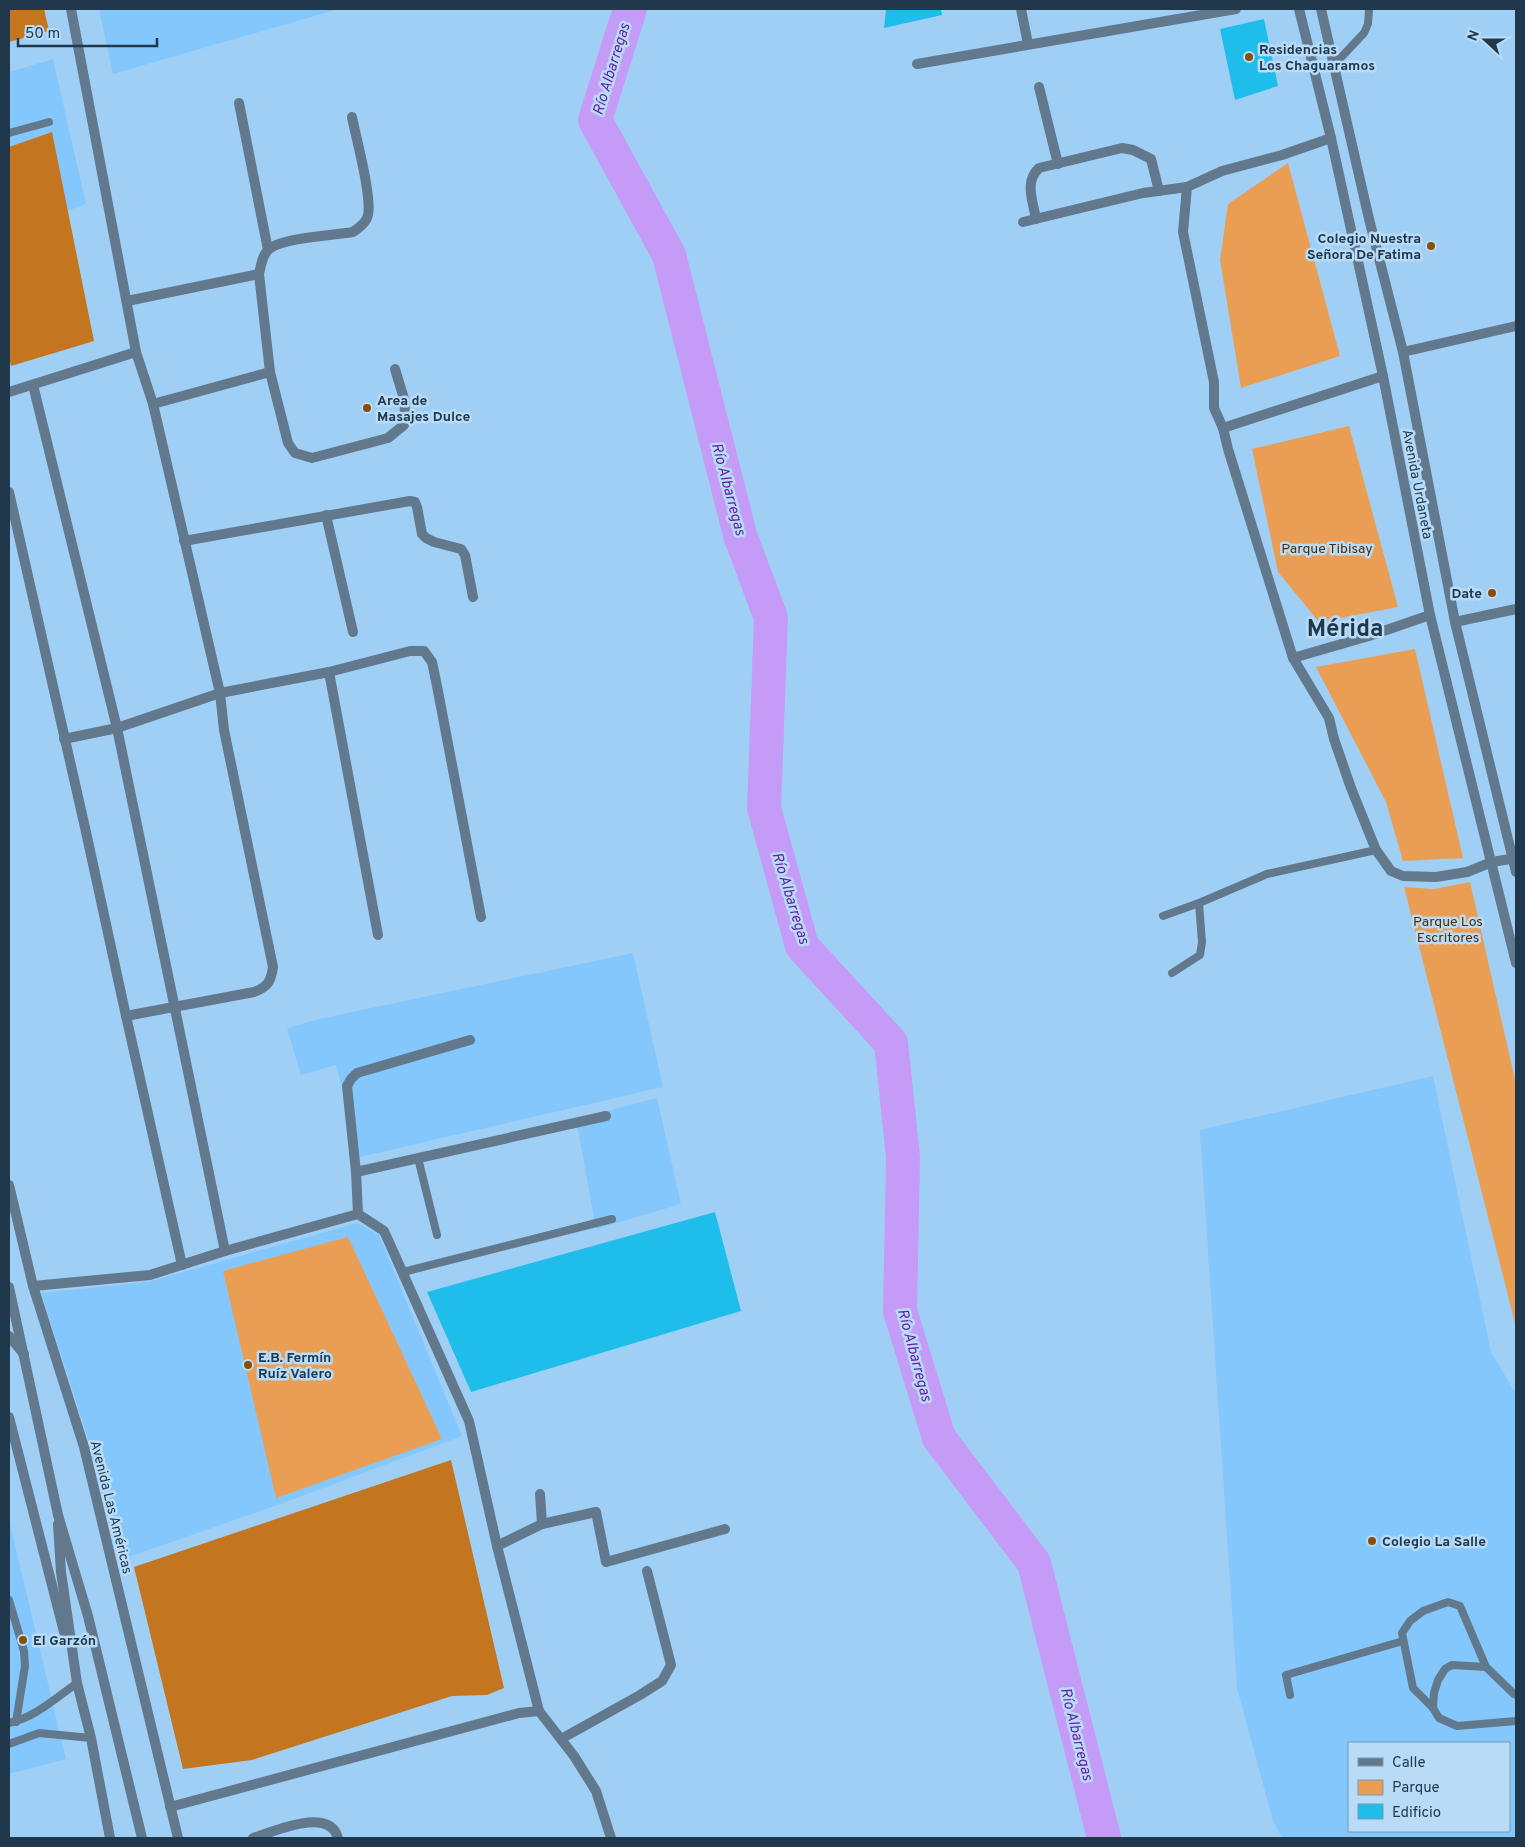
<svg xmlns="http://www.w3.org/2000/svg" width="1525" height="1847" font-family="Overpass,sans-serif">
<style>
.built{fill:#84c7fc;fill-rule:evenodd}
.green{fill:#ea9e54}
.forest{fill:#c3761f}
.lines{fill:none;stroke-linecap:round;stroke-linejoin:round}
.river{stroke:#c49cf8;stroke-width:34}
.building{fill:#1fbeea}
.service{stroke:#62798d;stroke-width:8}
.minor{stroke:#62798d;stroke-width:10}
.tertiary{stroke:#62798d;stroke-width:10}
.poi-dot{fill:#894f06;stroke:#b8dbf8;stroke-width:2}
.labels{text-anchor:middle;stroke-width:5;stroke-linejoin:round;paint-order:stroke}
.poi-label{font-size:14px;font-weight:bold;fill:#1f384b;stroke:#b8dbf8;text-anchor:start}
.street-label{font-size:14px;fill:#1f384b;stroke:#b8dbf8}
.park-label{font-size:14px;fill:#542e00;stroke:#b8dbf8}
.water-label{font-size:15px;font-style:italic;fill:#681ea5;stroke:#b8dbf8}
.town-label{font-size:24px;font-weight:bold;fill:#1f384b;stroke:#b8dbf8}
</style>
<rect width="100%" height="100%" fill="#a0cff6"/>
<g class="built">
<path d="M99,9H339L113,74Z"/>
<path d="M53,59L86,204L9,232V72Z"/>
<path d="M633,953L663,1087L360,1157L336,1065L301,1075L287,1028L319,1019Z"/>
<path d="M1433,1076L1491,1352L1516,1394V1838H1282L1273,1821L1237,1688L1200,1130ZM1349,1743H1509V1831H1349Z"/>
<path d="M657,1098L681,1204L596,1229L576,1119Z"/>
<path d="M357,1223L379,1235L462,1436L275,1506L120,1560L98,1484L89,1442L41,1293L148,1282Z"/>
<path d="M9,1520L66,1759L9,1774Z"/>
</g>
<g class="green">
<path d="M1288,163L1340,356L1241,388L1220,260L1228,204Z"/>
<path d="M1349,426L1398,607L1319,622L1278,572L1252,449Z"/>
<path d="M1415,649L1463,858L1403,861L1386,802L1316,667Z"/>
<path d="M1470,882L1516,1084V1327L1404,887L1434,889Z"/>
<path d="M348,1237L442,1439L276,1498L223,1271Z"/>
</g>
<g class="forest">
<path d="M9,9H44L49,31L9,42Z"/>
<path d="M52,132L94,341L11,366L9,356V147Z"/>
<path d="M451,1460L504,1688L487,1695L452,1696L252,1760L183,1769L134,1567Z"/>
</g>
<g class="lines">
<path class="river" d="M630,9L595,120L669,255L740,535L771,618L764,808L802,946L891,1043L903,1157L900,1311L939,1438L1034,1563L1104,1838"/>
</g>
<g class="building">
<path d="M886,9H941L942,15L884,28Z"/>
<path d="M1264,19L1278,86L1235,100L1220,29Z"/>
<path d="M715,1212L741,1311L471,1392L427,1292Z"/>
</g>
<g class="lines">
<g class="service">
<path d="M1334,65L1364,33L1368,24L1369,9"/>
<path d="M9,133L49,122"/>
<path d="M1163,916L1199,903"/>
<path d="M1172,973L1200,955L1202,942L1199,903L1267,874L1376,850"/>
<path d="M418,1158L437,1235"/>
<path d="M403,1272L612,1219"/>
<path d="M9,1600L24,1651L25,1666L16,1722"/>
<path d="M1290,1695L1286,1675L1403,1641"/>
<path d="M1516,1695L1514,1694L1486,1667L1452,1665L1445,1669L1438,1680L1434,1693L1433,1708L1439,1718L1457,1726L1516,1721"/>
<path d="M1433,1708L1413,1688L1402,1633L1410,1621L1423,1611L1448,1602L1460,1606L1486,1667"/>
<path d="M9,1723C34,1718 56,1698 77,1683"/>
<path d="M9,1744L39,1733L91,1738"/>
</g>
<g class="minor">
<path d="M1021,9L1028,44"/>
<path d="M917,64L1236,9"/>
<path d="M1039,87L1058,164"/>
<path d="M239,103L268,250"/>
<path d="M352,117C356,138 372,196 368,215C367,222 359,228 353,232C334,235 282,238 269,249C262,255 261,266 259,274L270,372L288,443L295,453L312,458L388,438L404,425L405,402L395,369"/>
<path d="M1331,138L1282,155L1222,171L1187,187L1183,232L1214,382V408L1223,428L1228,449L1293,658L1329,718L1334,739L1351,788L1376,850L1391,871L1403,876L1436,877L1467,872L1492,862L1516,858"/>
<path d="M1036,219C1033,201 1024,182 1039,168L1122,148L1133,150L1151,159L1159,191"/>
<path d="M1023,222L1143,193L1187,187"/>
<path d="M127,301L259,274"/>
<path d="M1403,352L1516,326"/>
<path d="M33,385L117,728L225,1251"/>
<path d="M9,392L136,352"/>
<path d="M153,404L270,372"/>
<path d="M1223,428L1383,376"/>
<path d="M9,492L86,832L126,1016L254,992C268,987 271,981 273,967L224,730L220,693L153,404L136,352L71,9"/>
<path d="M326,515L353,632"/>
<path d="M184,541L410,501L415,502L417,507L422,534L426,538L434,542L461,549L465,555L473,597"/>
<path d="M1455,622L1516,609"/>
<path d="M1293,658L1369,636L1430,615"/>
<path d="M329,672L378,935"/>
<path d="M64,739L117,728L220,693L329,672L410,651H424L432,662L437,686L481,917"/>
<path d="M126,1016L182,1265"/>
<path d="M356,1172L606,1116"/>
<path d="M358,1214L356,1172L347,1086L351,1079L357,1073L470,1040"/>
<path d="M33,1286L150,1275L225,1251L358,1214L384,1231L469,1421L497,1546L539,1711L574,1756L596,1791L611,1838"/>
<path d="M9,1336L24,1354"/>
<path d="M9,1417L64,1632"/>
<path d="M540,1494L542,1524"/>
<path d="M58,1524L61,1572L77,1683L91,1738L110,1838"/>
<path d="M497,1546L542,1524L596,1512L606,1562L725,1529"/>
<path d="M561,1739L640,1695L662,1681L671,1665L647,1571"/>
<path d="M170,1807L519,1713L539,1711"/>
<path d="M253,1838C274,1832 329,1806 338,1838"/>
</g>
<g class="tertiary">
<path d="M1299,9L1331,138L1383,376L1430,615L1516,963"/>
<path d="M1321,9L1369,219L1403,352L1455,622L1516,872"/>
<path d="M9,1185L33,1286L84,1447L178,1838"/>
<path d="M9,1287L58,1515L88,1616L142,1838"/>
</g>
</g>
<g class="poi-dot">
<circle cx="1249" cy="57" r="5"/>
<circle cx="1431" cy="246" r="5"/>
<circle cx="367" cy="408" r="5"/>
<circle cx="1492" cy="593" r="5"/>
<circle cx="248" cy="1365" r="5"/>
<circle cx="1372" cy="1541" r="5"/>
<circle cx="23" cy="1640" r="5"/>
</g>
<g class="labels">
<g class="poi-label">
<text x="1259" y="54">Residencias<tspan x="1259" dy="16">Los Chaguaramos</tspan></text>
<text x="1421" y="243" text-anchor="end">Colegio Nuestra<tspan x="1421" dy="16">Señora De Fatima</tspan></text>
<text x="377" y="405">Area de<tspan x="377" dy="16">Masajes Dulce</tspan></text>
<text x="1482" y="598" text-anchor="end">Date</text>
<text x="258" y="1362">E.B. Fermín<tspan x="258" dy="16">Ruíz Valero</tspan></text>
<text x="1382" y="1546">Colegio La Salle</text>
<text x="33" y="1645">El Garzón</text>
</g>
<g class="street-label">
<text transform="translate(1418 484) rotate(79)" y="5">Avenida Urdaneta</text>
<text transform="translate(112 1507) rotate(76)" y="5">Avenida Las Américas</text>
</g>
<g class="park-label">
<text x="1327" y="553">Parque Tibisay</text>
<text x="1448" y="926">Parque Los<tspan x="1448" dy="16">Escritores</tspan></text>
</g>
<g class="water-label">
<text transform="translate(611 69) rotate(-73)" y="5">Río Albarregas</text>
<text transform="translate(729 489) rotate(75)" y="5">Río Albarregas</text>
<text transform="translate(791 898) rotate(73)" y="5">Río Albarregas</text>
<text transform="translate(915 1355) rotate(75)" y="5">Río Albarregas</text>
<text transform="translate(1077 1734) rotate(76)" y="5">Río Albarregas</text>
</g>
<g class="town-label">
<text x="1345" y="636">Mérida</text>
</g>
</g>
<rect width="1525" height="1847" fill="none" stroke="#1f384b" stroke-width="20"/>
<rect x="1348" y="1742" width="162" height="90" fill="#b8dbf8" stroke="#7b9ab3"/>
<rect x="1358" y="1758" width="25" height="8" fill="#62798d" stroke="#7b9ab3"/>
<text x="1392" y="1767" font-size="15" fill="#1f384b">Calle</text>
<rect x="1358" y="1780" width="25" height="15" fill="#ea9e54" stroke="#7b9ab3"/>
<text x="1392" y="1792" font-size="15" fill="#1f384b">Parque</text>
<rect x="1358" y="1804" width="25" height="15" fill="#1fbeea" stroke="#7b9ab3"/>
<text x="1392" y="1817" font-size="15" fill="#1f384b">Edificio</text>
<g transform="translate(1485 40) rotate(291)" stroke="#b8dbf8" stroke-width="4" paint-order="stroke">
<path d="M0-4L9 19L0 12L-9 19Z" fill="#1f384b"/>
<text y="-8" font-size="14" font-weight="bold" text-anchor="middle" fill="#1f384b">N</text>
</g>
<path d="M18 38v8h139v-8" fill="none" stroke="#1f384b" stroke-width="2.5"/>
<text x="25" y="38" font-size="15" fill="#1f384b" stroke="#b8dbf8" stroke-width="4" paint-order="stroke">50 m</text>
</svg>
